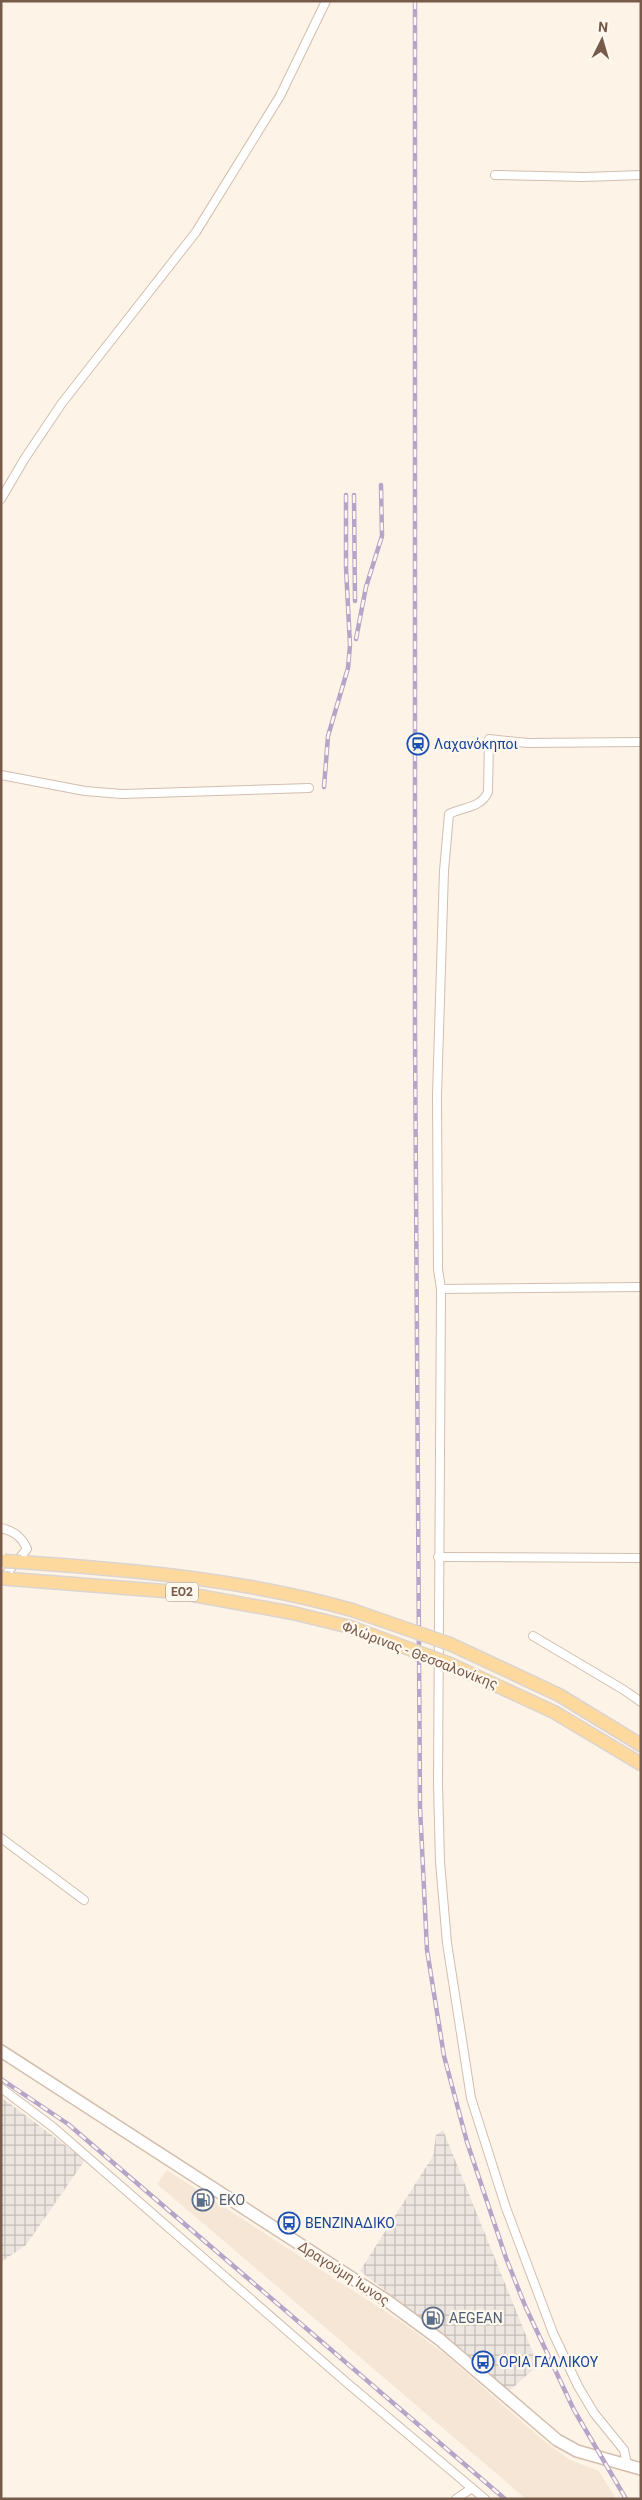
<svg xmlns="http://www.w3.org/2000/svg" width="642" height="2500" font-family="Roboto,sans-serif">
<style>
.residential{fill:#f5e6d5}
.industrial{fill:url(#industrial-grid)}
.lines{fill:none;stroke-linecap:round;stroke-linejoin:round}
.minor-casing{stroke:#d2beae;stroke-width:10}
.secondary-casing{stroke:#d5beac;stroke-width:14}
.primary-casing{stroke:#dcd4d0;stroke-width:15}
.minor{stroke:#fff;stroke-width:8}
.secondary{stroke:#fff;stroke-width:11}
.primary{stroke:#fdd99e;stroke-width:12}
.rail-casing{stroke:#b7a4c8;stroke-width:4.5}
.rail{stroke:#fff8ee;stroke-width:2.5;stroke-dasharray:8;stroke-linecap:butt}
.primary-bridge-casing{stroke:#dcd4d0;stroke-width:15;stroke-linecap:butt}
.primary-bridge{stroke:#fdd99e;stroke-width:12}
.labels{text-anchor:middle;stroke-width:4.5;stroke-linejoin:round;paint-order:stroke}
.shield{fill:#fff8ee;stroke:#a0897b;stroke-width:1}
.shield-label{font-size:12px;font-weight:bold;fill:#785a4a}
.transit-label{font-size:14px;fill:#164399;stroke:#fff8ee;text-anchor:start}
.street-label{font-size:14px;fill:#785a4a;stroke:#fff8ee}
.service-label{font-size:14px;fill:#4e5e75;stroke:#fff8ee;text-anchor:start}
</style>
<defs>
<pattern id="industrial-grid" width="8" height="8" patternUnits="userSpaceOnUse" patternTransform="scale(1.25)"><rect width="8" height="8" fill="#ede6e0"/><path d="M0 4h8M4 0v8" fill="none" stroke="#c5bdb8"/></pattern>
</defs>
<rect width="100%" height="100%" fill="#fdf4e7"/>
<path class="residential" d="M167,2170L403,2323L446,2355L544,2441L570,2460L599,2471L616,2499H526L157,2184Z"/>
<g class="industrial">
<path d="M1,2097L85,2160L26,2245L1,2262Z"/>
<path d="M443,2130L538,2365L509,2391L450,2340L360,2271L433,2156L436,2135Z"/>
</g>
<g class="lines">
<g class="minor-casing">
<g id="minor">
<path d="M495,175L584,177L641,175"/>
<path d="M1,499L25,458L62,403L196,232L280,96L326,1"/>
<path d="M1,775L85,791L122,794L309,788"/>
<path d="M441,1289L641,1287"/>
<path d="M1,1528C14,1531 22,1537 27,1549L1,1580"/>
<path d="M438,1557L641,1558"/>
<path d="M533,1636L624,1690L641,1702"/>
<path d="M1,1838L84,1900"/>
<path d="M1,2088L53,2127L346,2382L485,2499"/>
<path d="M627,2464L624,2450L594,2413L578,2386L553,2333L506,2208L471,2098L447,1943L440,1862L438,1783L441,1289L438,1269L437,1095L444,871L449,814C463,807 481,808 488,792L489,739L528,743L641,742"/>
<path d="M456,2499L472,2488"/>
</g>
</g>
<g class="secondary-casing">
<path id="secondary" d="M1,2051L386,2300L439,2339L557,2440L577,2451L641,2469"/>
</g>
<g class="primary-casing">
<g id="primary">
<path d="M21,1562C133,1570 243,1579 352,1610"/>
<path d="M10,1579L177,1592L293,1613L350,1627"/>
<path d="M450,1644L559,1695L641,1745"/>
<path d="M450,1664L554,1712L641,1764"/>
</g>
</g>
<use href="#minor" class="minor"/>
<use href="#secondary" class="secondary"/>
<use href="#primary" class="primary"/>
<g class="rail-casing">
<g id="rail">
<path d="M415,1V1034L420,1807L427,1950L444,2056L467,2142L506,2258L526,2308L574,2410L626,2499"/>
<path d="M354,495L355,601"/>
<path d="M356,639L366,587L382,536L381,485"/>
<path d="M324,787L328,736L348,668L350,645L346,568V495"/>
<path d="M1,2079L68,2124L505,2499"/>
</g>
</g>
<use href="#rail" class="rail"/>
<g class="primary-bridge-casing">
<g id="primary-bridge">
<path d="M4,1561L21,1562"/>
<path d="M1,1578L10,1579"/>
<path d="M352,1610L450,1644"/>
<path d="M350,1627L450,1664"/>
</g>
</g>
<use href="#primary-bridge" class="primary-bridge"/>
</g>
<defs>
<g id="station-ring" transform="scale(1.125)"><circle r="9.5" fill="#fff8ee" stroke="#1a4fb4" stroke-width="1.5"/><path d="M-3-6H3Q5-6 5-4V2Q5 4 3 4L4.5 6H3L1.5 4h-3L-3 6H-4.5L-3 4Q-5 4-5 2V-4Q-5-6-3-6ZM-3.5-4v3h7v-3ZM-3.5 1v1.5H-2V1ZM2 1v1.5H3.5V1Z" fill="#1a4fb4"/></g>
<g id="fuel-ring" transform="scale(1.125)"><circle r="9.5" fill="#fff8ee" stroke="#5c6f8a" stroke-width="1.5"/><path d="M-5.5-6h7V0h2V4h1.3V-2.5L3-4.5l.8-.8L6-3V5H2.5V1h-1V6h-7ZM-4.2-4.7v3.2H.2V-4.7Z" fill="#5c6f8a"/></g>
<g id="bus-ring" transform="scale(1.125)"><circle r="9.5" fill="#fff8ee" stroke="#1a4fb4" stroke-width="1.5"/><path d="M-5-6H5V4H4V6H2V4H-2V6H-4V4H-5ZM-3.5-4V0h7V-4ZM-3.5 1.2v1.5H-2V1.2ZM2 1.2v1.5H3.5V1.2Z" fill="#1a4fb4"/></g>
</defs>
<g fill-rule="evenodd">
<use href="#station-ring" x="418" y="744"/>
<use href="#fuel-ring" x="203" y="2200"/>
<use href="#bus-ring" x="289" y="2223"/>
<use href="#fuel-ring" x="433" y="2318"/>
<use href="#bus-ring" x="483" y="2362"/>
</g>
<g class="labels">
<rect class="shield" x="166" y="1582.5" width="32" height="19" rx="4"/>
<g class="shield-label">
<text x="182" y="1596">ΕΟ2</text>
</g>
<g class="transit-label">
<text x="434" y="749">Λαχανόκηποι</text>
<text x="305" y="2228">ΒΕΝΖΙΝΑΔΙΚΟ</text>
<text x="499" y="2367">ΟΡΙΑ ΓΑΛΛΙΚΟΥ</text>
</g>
<g class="street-label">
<text transform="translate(420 1655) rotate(21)" y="5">Φλώρινας - Θεσσαλονίκης</text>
<text transform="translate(344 2273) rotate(33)" y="5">Δραγούμη Ίωνος</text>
</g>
<g class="service-label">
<text x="219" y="2205">EKO</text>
<text x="449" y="2323">AEGEAN</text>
</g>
</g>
<rect width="642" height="2500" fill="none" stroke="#785a4a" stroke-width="5"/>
<g transform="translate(602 40) rotate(5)" stroke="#fff8ee" stroke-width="4" paint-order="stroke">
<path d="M0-4L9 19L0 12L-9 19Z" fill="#785a4a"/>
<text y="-8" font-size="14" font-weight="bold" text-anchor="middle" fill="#785a4a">N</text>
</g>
</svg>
